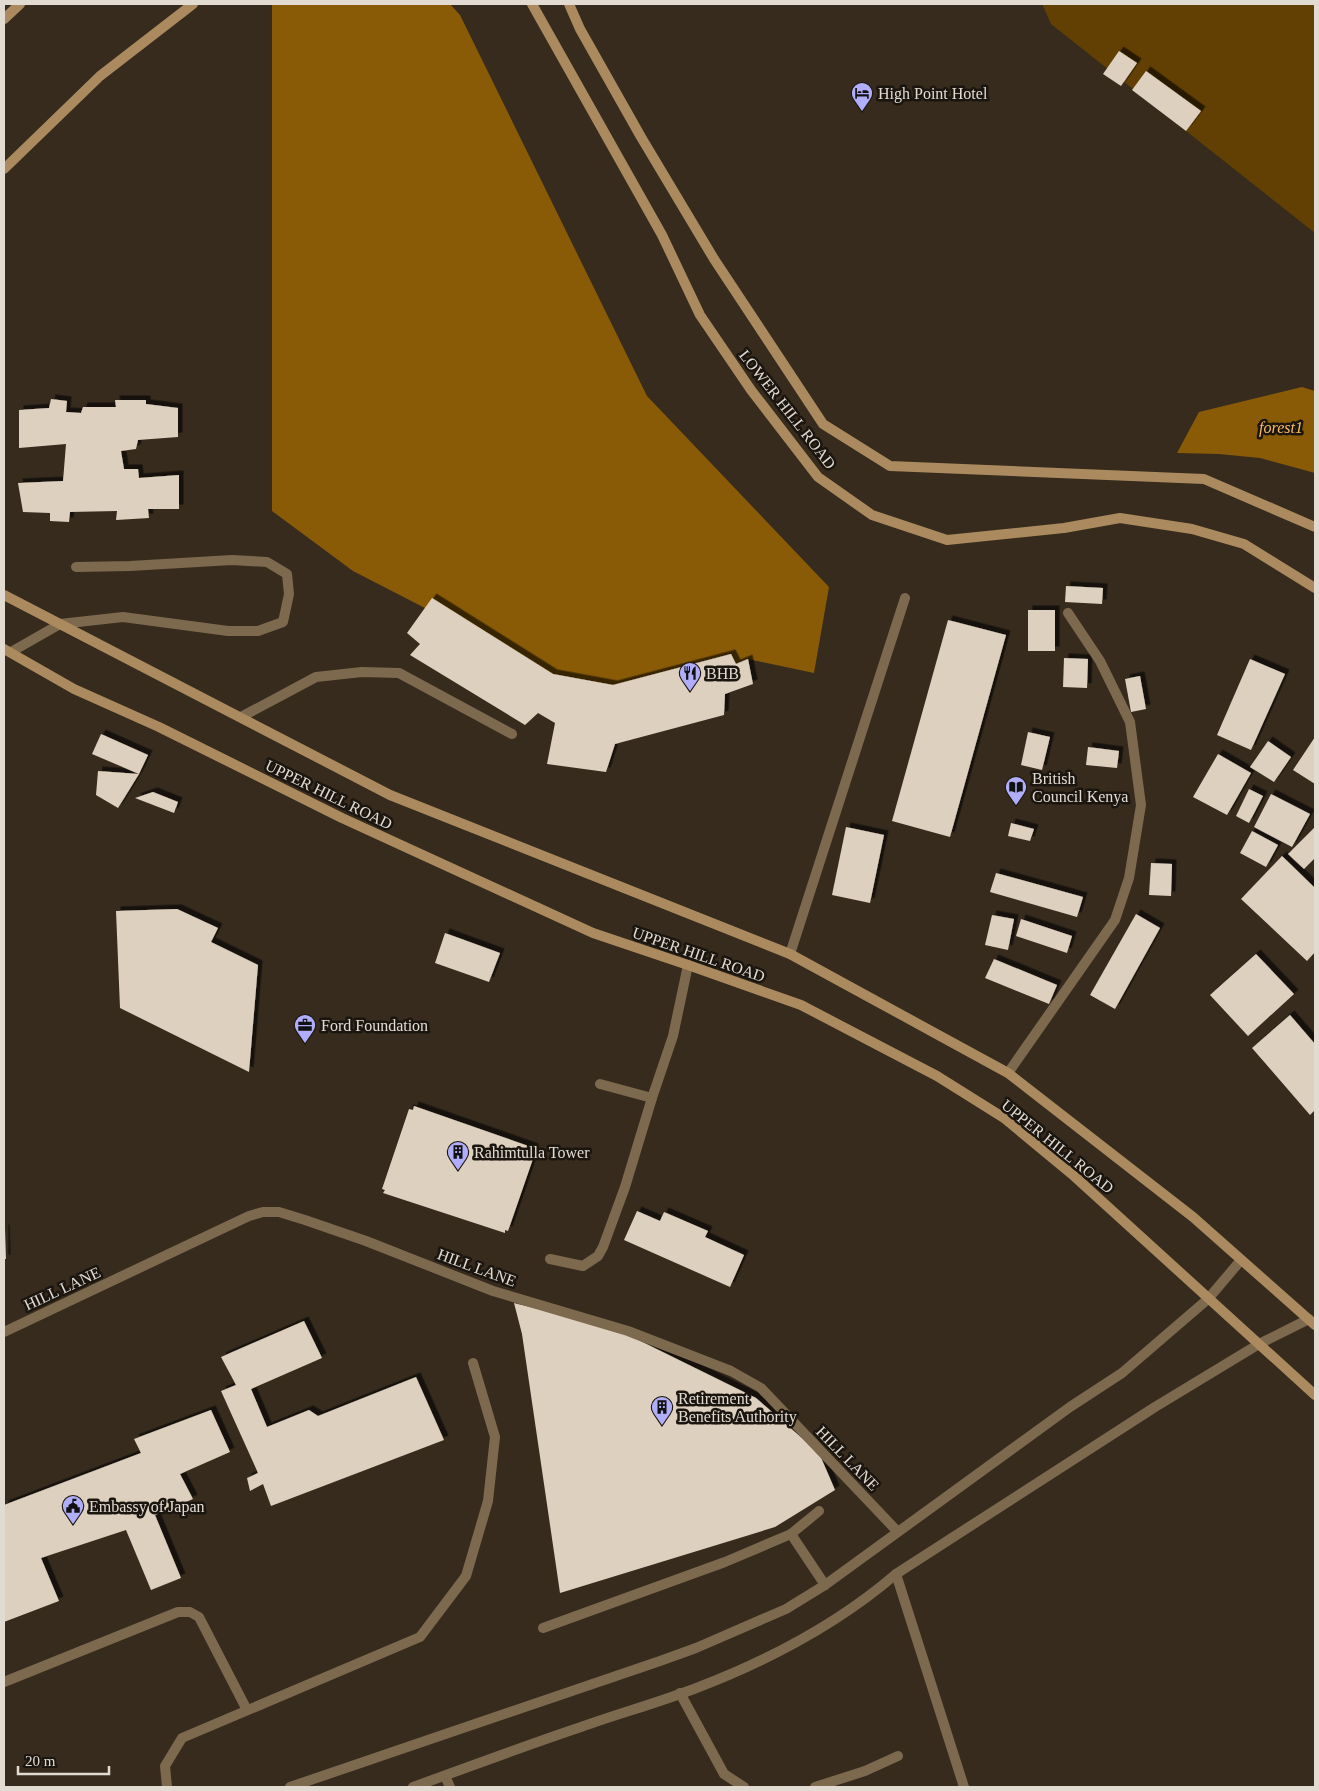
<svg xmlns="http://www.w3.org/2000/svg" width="1319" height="1791" font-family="'Times New Roman',serif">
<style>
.green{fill:#624003}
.forest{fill:#895b07}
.building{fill:#ded0be;filter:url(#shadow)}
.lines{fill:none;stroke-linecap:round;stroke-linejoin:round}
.lane{stroke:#7d694e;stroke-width:10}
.street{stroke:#7d694e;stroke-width:10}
.secondary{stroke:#aa8a5e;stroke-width:10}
.labels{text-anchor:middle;stroke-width:5;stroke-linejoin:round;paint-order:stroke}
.poi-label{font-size:16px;fill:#e1dbd2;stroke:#1a150e;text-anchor:start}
.street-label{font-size:16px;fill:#e1dbd2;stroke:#1a150e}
.park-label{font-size:16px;font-style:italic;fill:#fdbc5b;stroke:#1a150e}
</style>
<defs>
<filter id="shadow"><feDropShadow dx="4.5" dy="-4.5" stdDeviation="0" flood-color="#0009"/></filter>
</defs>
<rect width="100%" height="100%" fill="#362b1d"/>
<path class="green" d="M1042,4H1315V233L1051,24Z"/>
<g class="forest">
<path d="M272,4H450L460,15L647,396L829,587L814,673L748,659L736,664L731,654L613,685L553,674L353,571L272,511Z"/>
<path d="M1302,387L1315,391V473L1260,458L1219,454L1177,453L1199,412Z"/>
</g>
<g class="building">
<path d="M1119,51L1137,63L1121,86L1103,74Z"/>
<path d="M1146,71L1201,111L1186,131L1132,90Z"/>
<path d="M51,399L67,401L66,412L81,413L83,407H116L115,400H146V404L178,408V437L138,440L136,449L121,451L124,469H138L139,478L179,475V509H148L149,518L116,520L117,511L70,512L69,522L50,521V513L23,512L18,483L63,481L66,444L19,448V410L49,408Z"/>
<path d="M1066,586L1103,588L1102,604L1065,602Z"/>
<path d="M432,598L553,674L613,685L731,654L736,664L748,659L753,684L725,694L724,715L615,744L606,772L547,764L555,723L538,713L525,725L410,655L420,644L407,633Z"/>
<rect x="1028" y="610" width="27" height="41"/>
<path d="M948,620L1006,635L950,837L892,821Z"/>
<path d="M1064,658L1088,659L1087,688L1063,687Z"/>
<path d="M1250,659L1285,674L1251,750L1217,735Z"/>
<path d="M1140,676L1146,709L1131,712L1125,679Z"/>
<path d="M1028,732L1050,737L1042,770L1021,765Z"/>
<path d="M101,734L148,755L139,774L92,754Z"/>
<path d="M1315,737V784L1293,770Z"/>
<path d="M1268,741L1291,757L1274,782L1250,767Z"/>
<path d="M1088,747L1119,751L1117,768L1086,765Z"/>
<path d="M1218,754L1251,773L1227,815L1193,797Z"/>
<path d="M98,771L139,774L118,808L96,795Z"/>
<path d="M1249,789L1263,796L1249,823L1236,816Z"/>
<path d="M153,792L178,802L174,813L135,798Z"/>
<path d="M1271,794L1310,814L1292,847L1254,827Z"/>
<path d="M1011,823L1034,829L1030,841L1008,836Z"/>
<path d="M846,827L884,835L870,903L832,895Z"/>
<path d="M1315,827V858L1304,869L1288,854Z"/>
<path d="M1252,831L1278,845L1266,867L1240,853Z"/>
<path d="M1282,856L1315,888V952L1307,961L1241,899Z"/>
<path d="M1151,863L1172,864L1171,896L1149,895Z"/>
<path d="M996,873L1083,897L1077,917L990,892Z"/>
<path d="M177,909L218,928L211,942L258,965L249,1072L120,1008L116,911Z"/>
<path d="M1136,914L1160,928L1115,1009L1090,995Z"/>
<path d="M992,915L1014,919L1008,950L985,945Z"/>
<path d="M1021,919L1072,936L1067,953L1016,936Z"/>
<path d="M445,933L500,953L489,982L435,963Z"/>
<path d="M1256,954L1294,994L1248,1036L1210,995Z"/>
<path d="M994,959L1057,985L1049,1004L985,978Z"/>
<path d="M1290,1015L1315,1044V1110L1310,1115L1252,1048Z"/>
<path d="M414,1106L534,1148L532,1152L535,1153L508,1231L505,1230V1233L383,1193L385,1190L382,1189L409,1109L413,1110Z"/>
<path d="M637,1211L660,1221L664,1212L708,1231L705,1237L744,1255L730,1287L624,1240Z"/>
<path d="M4,1229H5L6,1259H4Z"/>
<path d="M514,1303L616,1329L756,1398L819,1453L835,1490L775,1527L560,1593L522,1334Z"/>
<path d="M304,1321L322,1358L251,1389L267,1427L309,1410L318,1416L416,1377L444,1440L271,1506L263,1484L250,1491L247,1478L258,1473L221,1391L236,1385L221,1357Z"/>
<path d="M211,1410L230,1452L180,1474L193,1499L155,1515L181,1578L151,1590L126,1530L41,1558L59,1601L4,1622V1505L141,1453L134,1439Z"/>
</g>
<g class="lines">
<g class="lane">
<path d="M11,652L60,624L123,617L228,631H258L283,622L289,594L287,574L267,562L232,560L130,566L76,567"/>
<path d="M241,717L316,677L362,672L399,673L512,734"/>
<path d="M790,954L905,598"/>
<path d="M1008,1073L1115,920L1129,878L1141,805L1130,722L1100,661L1068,613"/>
<path d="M600,1084L652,1098L673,1036L688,965"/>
<path d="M550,1259L583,1266L598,1256L603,1247L625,1187L652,1098"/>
<path d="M791,1534L825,1585"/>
<path d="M543,1628L725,1562L791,1534L819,1511"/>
<path d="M4,1682L178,1612H190L199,1617L247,1710"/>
<path d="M680,1693L724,1774L744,1787"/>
<path d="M445,1776L450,1787"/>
<path d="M167,1787L165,1766L182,1738L420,1637L466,1576L488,1501L495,1437L473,1363"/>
<path d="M815,1787L865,1771L898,1756"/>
</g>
<g class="street">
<path d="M4,1332L249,1216L263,1212H279L305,1220L366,1241L493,1291L628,1331L731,1371L761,1388L897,1531"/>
<path d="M896,1574L964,1787"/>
<path d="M290,1787L660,1661L696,1648L786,1609L825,1585L1070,1407L1122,1373L1208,1299L1241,1260"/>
<path d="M413,1787C469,1767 524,1746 581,1727C620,1713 661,1702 699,1687C769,1660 839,1623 896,1574L1155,1407L1259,1344L1309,1319"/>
</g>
<g class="secondary">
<path d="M532,4L662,235L700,315L751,390L818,477L872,515L947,540L1064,528L1120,518L1192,529L1244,544L1315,588"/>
<path d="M569,4L580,29L641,137L714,259L823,424L890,466L1204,479L1315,527"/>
<path d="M4,19L20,4"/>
<path d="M4,169L100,76L193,4"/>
<path d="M4,595L390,795L790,954L1008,1073L1193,1217L1315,1325"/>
<path d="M4,649L74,689L159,727L342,818L593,933L688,965L801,1005L937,1076L1004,1118L1074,1176L1315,1395"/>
</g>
</g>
<defs>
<g id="hotel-pin" transform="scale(1.125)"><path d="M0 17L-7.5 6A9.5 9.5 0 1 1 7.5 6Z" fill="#b0aefa" stroke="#1a150e"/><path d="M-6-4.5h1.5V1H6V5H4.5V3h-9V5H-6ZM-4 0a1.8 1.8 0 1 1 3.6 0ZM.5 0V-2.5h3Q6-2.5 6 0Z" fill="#111"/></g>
<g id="restaurant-pin" transform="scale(1.125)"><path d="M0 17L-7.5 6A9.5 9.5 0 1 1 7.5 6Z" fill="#b0aefa" stroke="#1a150e"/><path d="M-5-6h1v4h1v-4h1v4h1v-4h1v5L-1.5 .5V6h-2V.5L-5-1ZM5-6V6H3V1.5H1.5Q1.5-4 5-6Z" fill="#111"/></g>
<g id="library-pin" transform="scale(1.125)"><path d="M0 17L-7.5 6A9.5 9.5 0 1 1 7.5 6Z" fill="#b0aefa" stroke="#1a150e"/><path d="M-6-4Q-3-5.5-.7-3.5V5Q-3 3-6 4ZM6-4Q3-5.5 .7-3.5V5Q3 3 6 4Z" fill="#111"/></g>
<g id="office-pin" transform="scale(1.125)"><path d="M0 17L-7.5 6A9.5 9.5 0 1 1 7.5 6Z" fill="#b0aefa" stroke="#1a150e"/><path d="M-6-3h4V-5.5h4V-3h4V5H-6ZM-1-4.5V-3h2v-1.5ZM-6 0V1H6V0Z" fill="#111"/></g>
<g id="building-pin" transform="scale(1.125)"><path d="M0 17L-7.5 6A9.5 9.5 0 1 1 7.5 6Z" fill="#b0aefa" stroke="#1a150e"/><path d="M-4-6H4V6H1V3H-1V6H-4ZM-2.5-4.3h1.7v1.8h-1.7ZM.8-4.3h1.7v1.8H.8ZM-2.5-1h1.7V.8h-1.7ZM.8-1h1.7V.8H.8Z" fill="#111"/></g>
<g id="civic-pin" transform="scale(1.125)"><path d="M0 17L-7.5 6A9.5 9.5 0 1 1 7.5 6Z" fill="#b0aefa" stroke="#1a150e"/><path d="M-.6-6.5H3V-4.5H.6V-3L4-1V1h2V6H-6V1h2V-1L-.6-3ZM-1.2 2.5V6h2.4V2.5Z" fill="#111"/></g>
</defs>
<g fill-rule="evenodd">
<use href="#hotel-pin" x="862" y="93"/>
<use href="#restaurant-pin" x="690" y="673"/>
<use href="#library-pin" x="1016" y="787"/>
<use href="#office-pin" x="305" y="1025"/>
<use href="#building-pin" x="458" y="1152"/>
<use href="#building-pin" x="662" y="1407"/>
<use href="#civic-pin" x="73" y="1506"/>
</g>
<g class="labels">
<g class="poi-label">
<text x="878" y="99">High Point Hotel</text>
<text x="706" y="679">BHB</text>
<text x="1032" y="784">British<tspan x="1032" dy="18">Council Kenya</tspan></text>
<text x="321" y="1031">Ford Foundation</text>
<text x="474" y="1158">Rahimtulla Tower</text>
<text x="678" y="1404">Retirement<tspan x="678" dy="18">Benefits Authority</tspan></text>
<text x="89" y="1512">Embassy of Japan</text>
</g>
<g class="street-label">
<text transform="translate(788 409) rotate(52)" y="6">LOWER HILL ROAD</text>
<text transform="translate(329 794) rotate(26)" y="6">UPPER HILL ROAD</text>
<text transform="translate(699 954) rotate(19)" y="6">UPPER HILL ROAD</text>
<text transform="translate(1058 1146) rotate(39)" y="6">UPPER HILL ROAD</text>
<text transform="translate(477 1267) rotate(20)" y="6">HILL LANE</text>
<text transform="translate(62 1288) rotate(-25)" y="6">HILL LANE</text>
<text transform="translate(848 1458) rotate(46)" y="6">HILL LANE</text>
</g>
<g class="park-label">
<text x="1281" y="433">forest1</text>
</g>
</g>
<rect width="1319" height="1791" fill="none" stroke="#e1dbd2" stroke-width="10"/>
<path d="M18 1766v8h91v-8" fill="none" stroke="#e1dbd2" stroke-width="2.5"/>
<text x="25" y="1766" font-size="15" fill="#e1dbd2" stroke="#1a150e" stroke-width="4" paint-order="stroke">20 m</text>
</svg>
